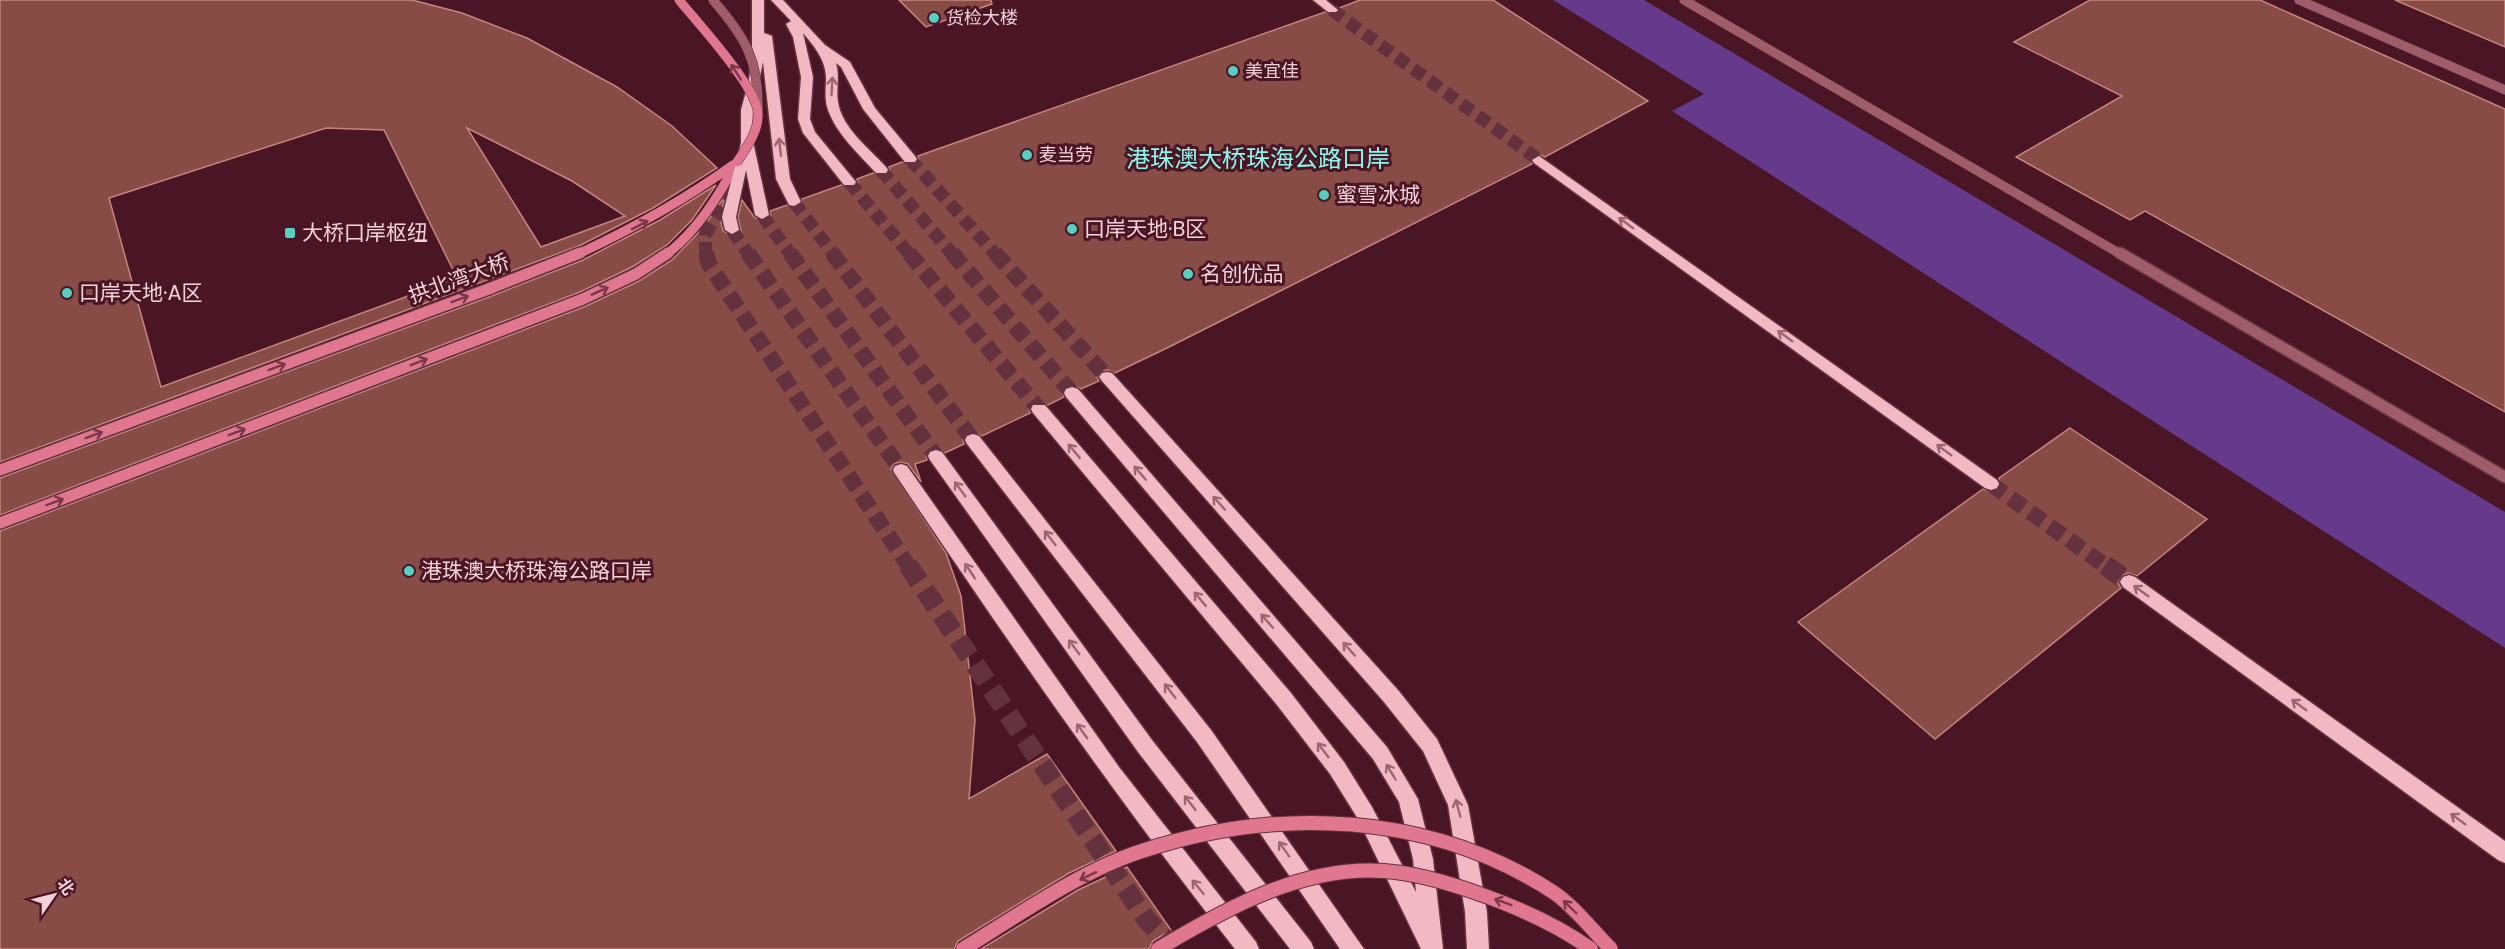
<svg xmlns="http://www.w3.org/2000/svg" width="2505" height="949" font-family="Poppins,'Noto Sans SC',sans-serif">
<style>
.green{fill:#653a8b}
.building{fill:#874c46;stroke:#c6857e;stroke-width:1.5;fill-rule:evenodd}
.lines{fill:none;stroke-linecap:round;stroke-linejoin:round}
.trunk-tunnel-far2{stroke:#64313f;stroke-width:13;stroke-dasharray:13 7;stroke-linecap:butt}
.trunk-tunnel-far1{stroke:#64313f;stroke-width:16;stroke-dasharray:16 8;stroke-linecap:butt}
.trunk-tunnel{stroke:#64313f;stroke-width:20;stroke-dasharray:20 10;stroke-linecap:butt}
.minor-far1-casing{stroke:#653341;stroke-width:10}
.minor-casing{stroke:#653341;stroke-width:14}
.secondary-far1-casing{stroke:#653341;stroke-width:10}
.secondary-casing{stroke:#653341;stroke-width:14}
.trunk-casing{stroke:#653341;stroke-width:3}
.minor-far1{stroke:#9f5c6b;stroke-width:9}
.minor{stroke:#9f5c6b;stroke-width:11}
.secondary-far1{stroke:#e07690;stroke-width:9}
.secondary{stroke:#e07690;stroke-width:11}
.trunk{fill:#f2b8c4;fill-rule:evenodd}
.minor-bridge-casing{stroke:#653341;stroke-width:10;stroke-linecap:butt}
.secondary-bridge-far1-casing{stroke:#653341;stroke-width:10;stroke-linecap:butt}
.secondary-bridge-casing{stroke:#653341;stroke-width:16;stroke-linecap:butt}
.minor-bridge{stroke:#9f5c6b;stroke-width:9}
.secondary-bridge-far1{stroke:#e07690;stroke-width:9}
.secondary-bridge{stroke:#e07690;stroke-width:14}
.oneway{stroke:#7e374a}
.oneway2{stroke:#9e6674}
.poi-dot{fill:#57cec2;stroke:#4a1524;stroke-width:2}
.labels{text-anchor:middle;stroke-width:6;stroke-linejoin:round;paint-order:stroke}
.far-poi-label{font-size:18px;fill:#f5d2d8;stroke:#4a1524;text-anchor:start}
.poi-label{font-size:21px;fill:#f5d2d8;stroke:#4a1524;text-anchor:start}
.street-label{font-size:21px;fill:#f5d2d8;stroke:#4a1524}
.quarter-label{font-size:24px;fill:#8df7ea;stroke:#4a1524}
</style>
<rect width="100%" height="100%" fill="#4a1524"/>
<path class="green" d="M1553,0H1644L2505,512V648L1672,111L1704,94Z"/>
<g class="building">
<path d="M0,0H412L462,13L527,38L617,87L672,126L717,168L653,208L581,245L0,462ZM326,128L384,130L457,278L161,387L109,198ZM467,128L572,181L625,216L541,247Z"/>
<path d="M899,0H991L992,4L926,27Z"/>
<path d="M1360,0H1493L1648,101L1545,157L1538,154L1530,159L1532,164L1169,347L1115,373L1107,370L1102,371L1097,377L1099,381L1081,389L1073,385L1065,387L1062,392L1064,397L1048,405L1033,403L1029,408L1030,413L982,436L974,432L966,434L963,439L964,444L945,453L937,448L929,450L926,455L927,460L915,464L921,482L908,464L900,462L894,464L891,469L946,553L961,596L975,720L969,799L1047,754L1116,851L1069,873L1023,901L958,941L954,949H0V531L586,306L639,281L672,260L703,228L725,196L720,218L723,231L733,236L741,231L738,217L742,200L754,217L763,221L771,216L770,211L787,205L795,208L802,204V199L841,185L854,187L858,183L857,179L873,173L886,175L890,171L889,167L902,162L915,164L919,160L918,156L1325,12L1336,14L1340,12L1339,8Z"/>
<path d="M2090,0H2260L2505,109V412L2145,211L2130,220L2016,157L2122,96L2014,42Z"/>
<path d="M2395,0H2505V47Z"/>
<path d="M716,185L692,220L667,245L632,267L580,292L0,515V478L489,297L583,260L660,220Z"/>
<path d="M2070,428L2207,519L2137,576L2128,573L2121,576L2118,583L2121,588L1935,739L1798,622L1983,489L1990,492L1998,490L2001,485L1999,478Z"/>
<path d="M1127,867L1171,930L1153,941L1149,949H981L1078,890Z"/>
</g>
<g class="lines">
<g class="trunk-tunnel-far2">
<path d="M1332,10L1539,160"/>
<path d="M910,159L996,255"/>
<path d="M881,170L953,255"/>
<path d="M849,182L910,255"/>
<path d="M794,202L834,255"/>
<path d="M762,215L791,255"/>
<path d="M732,230L749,255"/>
<path d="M706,255L705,235L737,181"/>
</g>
<g class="trunk-tunnel-far1">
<path d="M706,253L709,264L909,567"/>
<path d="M748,253L901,470"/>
<path d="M790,253L936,456"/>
<path d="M832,253L973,440"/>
<path d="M909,253L1039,409"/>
<path d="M952,253L1072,393"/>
<path d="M995,253L1107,377"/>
<path d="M1991,484L2107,567"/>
</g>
<g class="trunk-tunnel">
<path d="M908,565L1146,919L1175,949"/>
<path d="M2105,565L2129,582"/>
</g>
<g class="minor-far1-casing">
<g id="minor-far1">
<path d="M1684,0L2122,255"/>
<path d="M2299,0L2505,90"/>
</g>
</g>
<g class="minor-casing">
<path id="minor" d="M2120,253L2505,477"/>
</g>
<g class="secondary-far1-casing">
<g id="secondary-far1">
<path d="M576,255C632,229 683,201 733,165"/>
<path d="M666,255C698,230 718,197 737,162"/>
</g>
</g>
<g class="secondary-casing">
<g id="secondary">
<path d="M0,470L486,290L580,253"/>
<path d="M0,523L583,299L636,274L668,253"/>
</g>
</g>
<g class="trunk-casing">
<g id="trunk">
<path d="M752,0H764V33L772,36L790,179L801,202L794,206L789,205L776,179L763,62L753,110L752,137L769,215L762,219L755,215L746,170L736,217L739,230L732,234L725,230L722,217L741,143V110L749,80L752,52Z"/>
<path d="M771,0H783L825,45L850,62L875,108L915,156L917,159L915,162H905L863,109L841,67L836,63C840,76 836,89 838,102C842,128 869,148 886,167L888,170L886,173H876C859,154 837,135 828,110C824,99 826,89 826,78C826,60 814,46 803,33L813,77L810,119L815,132L856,182L854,185H844L803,133L798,119L801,77L793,37L786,24L791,21Z"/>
<path d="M1313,0H1326L1338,10L1336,12H1328Z"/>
<path d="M1539,156L1997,480L1999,484L1997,488L1991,490L1985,488L1534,163L1532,160Z"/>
<path d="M1107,372L1112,373L1398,690L1437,739L1468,805L1487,912L1489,949H1467L1465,912L1448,805L1423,751L1384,702L1102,381L1099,377L1102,373Z"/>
<path d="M1072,387L1078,389L1387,747L1418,799L1433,859L1443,949H1421L1358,819L1330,774L1277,705L1033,413L1031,409L1033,405H1045L1291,693L1344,762L1372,807L1416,892L1413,859L1399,802L1373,759L1066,397L1064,393L1066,389Z"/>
<path d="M973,434L979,436L1211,730L1364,949H1340L1197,742L967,444L965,440L967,436Z"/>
<path d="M936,450L942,452L1152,740L1311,942L1314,949H1290L1138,752L930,460L928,456L930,452Z"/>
<path d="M901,464L907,466L1119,767L1256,942L1259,949H1235C1114,796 1004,636 895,474L893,470L895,466Z"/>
<path d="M2129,575L2135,577L2505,841V863L2498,860L2123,587L2120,582L2123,577Z"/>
</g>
</g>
<use href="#minor-far1" class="minor-far1"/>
<use href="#minor" class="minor"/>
<use href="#secondary-far1" class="secondary-far1"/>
<use href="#secondary" class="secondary"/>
<use href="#trunk" class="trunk"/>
<g class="minor-bridge-casing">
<path id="minor-bridge" d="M713,0C745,37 759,60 758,110"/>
</g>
<g class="secondary-bridge-far1-casing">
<path id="secondary-bridge-far1" d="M679,0C697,22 759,89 758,115C758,133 746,148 737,162"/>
</g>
<g class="secondary-bridge-casing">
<g id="secondary-bridge">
<path d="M963,949C1017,916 1082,870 1142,851C1278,806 1430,812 1553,892C1573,905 1594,932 1611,949"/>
<path d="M1158,949C1225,909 1303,865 1384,871C1416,873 1446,882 1477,893C1517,907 1556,924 1591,949"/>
</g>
</g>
<use href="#minor-bridge" class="minor-bridge"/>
<use href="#secondary-bridge-far1" class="secondary-bridge-far1"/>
<use href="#secondary-bridge" class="secondary-bridge"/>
</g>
<defs><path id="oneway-shaft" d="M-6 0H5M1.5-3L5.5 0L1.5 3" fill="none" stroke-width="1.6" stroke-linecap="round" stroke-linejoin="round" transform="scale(1.5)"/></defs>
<g class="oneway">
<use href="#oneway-shaft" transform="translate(736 72) rotate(-123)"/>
<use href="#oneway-shaft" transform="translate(640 225) rotate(-27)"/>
<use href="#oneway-shaft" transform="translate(600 291) rotate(-24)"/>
<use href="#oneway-shaft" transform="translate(460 299) rotate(-20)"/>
<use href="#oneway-shaft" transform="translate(419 362) rotate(-21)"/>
<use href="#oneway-shaft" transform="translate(277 367) rotate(-20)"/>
<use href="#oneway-shaft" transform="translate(237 432) rotate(-21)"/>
<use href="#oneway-shaft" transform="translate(94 435) rotate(-20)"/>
<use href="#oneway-shaft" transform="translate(55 502) rotate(-21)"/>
<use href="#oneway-shaft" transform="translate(1088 876) rotate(155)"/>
<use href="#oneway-shaft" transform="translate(1503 902) rotate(-160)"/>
<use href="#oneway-shaft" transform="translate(1570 907) rotate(-136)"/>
</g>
<g class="oneway2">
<use href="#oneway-shaft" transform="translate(832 86) rotate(-87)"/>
<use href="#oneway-shaft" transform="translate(780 147) rotate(-96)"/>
<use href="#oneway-shaft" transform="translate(1626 223) rotate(-144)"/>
<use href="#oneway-shaft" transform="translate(1785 336) rotate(-144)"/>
<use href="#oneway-shaft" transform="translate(1944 450) rotate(-144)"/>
<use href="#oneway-shaft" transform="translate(1074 451) rotate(-130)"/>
<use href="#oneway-shaft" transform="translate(1140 473) rotate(-131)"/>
<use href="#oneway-shaft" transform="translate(960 489) rotate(-126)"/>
<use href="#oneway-shaft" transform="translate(1219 503) rotate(-132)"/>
<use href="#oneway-shaft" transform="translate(1050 538) rotate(-128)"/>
<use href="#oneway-shaft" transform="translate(970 571) rotate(-124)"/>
<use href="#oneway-shaft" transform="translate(2141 591) rotate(-144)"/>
<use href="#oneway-shaft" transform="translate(1200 599) rotate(-130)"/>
<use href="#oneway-shaft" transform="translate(1267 621) rotate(-131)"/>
<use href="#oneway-shaft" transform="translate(1074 647) rotate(-126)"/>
<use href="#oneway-shaft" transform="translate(1349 649) rotate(-132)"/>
<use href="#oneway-shaft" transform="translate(1170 691) rotate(-128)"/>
<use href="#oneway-shaft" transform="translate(2299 705) rotate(-144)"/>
<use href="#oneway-shaft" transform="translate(1082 731) rotate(-126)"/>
<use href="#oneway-shaft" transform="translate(1323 750) rotate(-127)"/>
<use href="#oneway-shaft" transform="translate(1391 772) rotate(-121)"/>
<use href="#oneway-shaft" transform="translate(1190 803) rotate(-128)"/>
<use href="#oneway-shaft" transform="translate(1458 808) rotate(-105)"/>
<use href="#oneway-shaft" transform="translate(2458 819) rotate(-144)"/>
<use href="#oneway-shaft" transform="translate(1284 849) rotate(-125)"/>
<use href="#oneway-shaft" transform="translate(1198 887) rotate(-129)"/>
</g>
<g class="poi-dot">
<circle cx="934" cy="18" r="6"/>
<circle cx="1233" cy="71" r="6"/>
<circle cx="1027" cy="155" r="6"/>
<circle cx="1324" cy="195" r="6"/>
<circle cx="1072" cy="229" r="6"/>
<rect x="284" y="227" width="12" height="12" rx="3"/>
<circle cx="1188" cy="274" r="6"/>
<circle cx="67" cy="293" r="6"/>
<circle cx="409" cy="571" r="6"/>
</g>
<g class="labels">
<g class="far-poi-label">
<text x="946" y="24">货检大楼</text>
<text x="1245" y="77">美宜佳</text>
<text x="1039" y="161">麦当劳</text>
</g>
<g class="poi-label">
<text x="1336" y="202">蜜雪冰城</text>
<text x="1084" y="236">口岸天地·B区</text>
<text x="302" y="240">大桥口岸枢纽</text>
<text x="1200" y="281">名创优品</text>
<text x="79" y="300">口岸天地·A区</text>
<text x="421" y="578">港珠澳大桥珠海公路口岸</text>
</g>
<g class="street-label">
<text transform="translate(459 279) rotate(-20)" y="7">拱北湾大桥</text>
</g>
<g class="quarter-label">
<text x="1258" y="167">港珠澳大桥珠海公路口岸</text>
</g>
</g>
<g transform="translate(54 895) rotate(55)" stroke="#4a1524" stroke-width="4.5" paint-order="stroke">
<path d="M0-4.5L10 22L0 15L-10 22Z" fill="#f5d2d8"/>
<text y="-9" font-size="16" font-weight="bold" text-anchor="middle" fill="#f5d2d8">北</text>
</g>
</svg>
